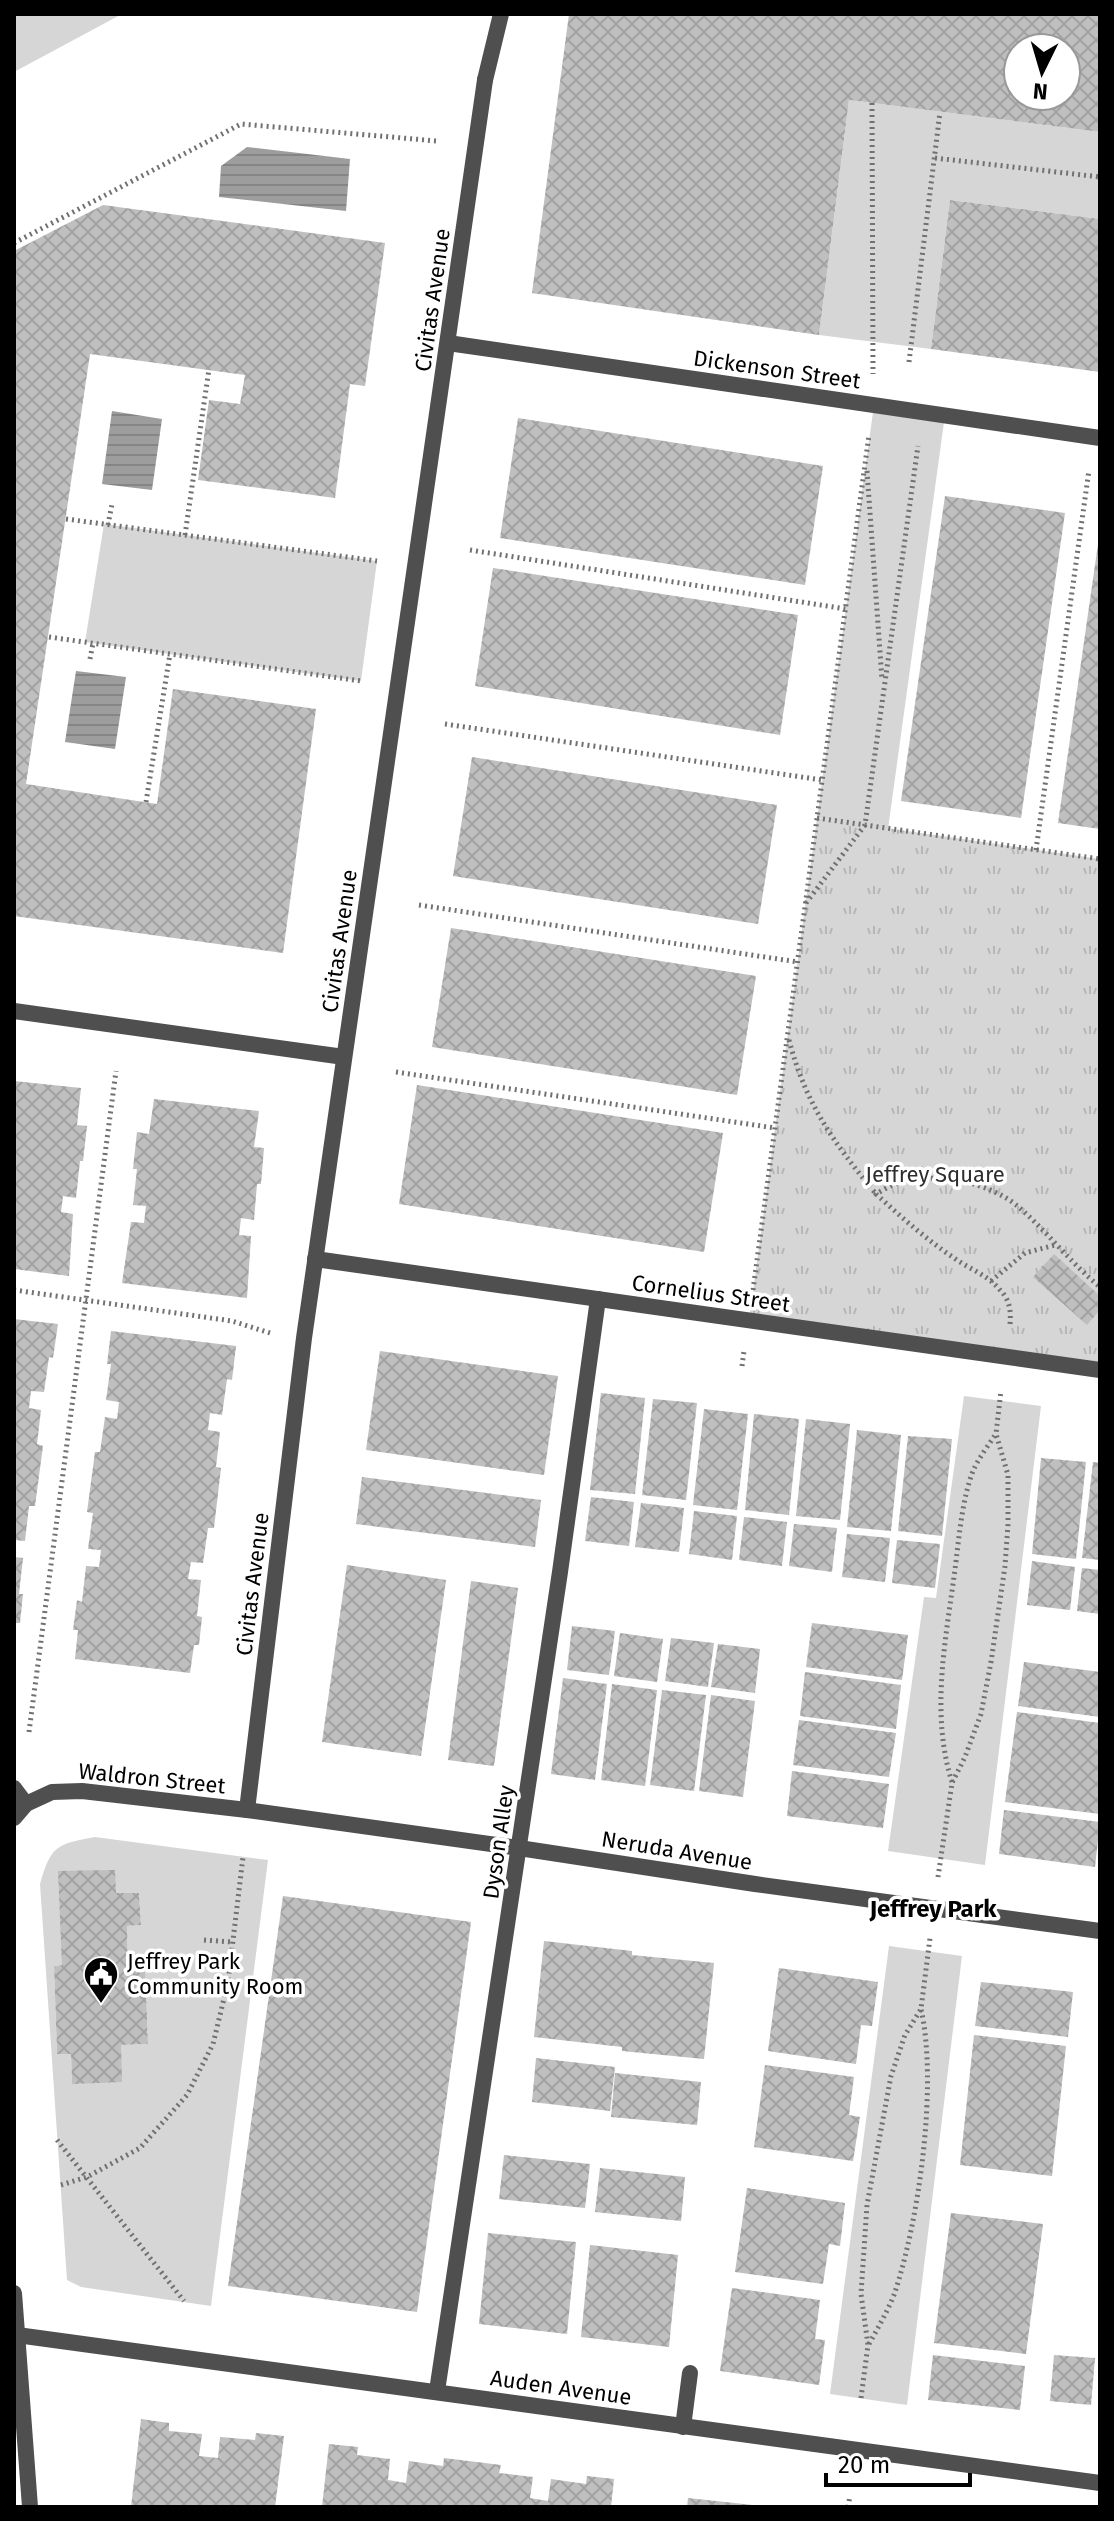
<svg xmlns="http://www.w3.org/2000/svg" width="1114" height="2521" font-family="'Fira Sans',sans-serif">
<style>
.grass{fill:#d6d6d6;fill-rule:evenodd}
.park{fill:url(#park-tufts)}
.water{fill:url(#water-rules)}
.building{fill:url(#building-cross-hatch);fill-rule:evenodd}
.lines{fill:none;stroke-linecap:round;stroke-linejoin:round}
.path{stroke:#717171;stroke-width:5;stroke-dasharray:2 4;stroke-linecap:butt}
.lane{stroke:#4f4f4f;stroke-width:16}
.street{stroke:#4f4f4f;stroke-width:16}
.labels{text-anchor:middle;stroke-width:7;stroke-linejoin:round;paint-order:stroke}
.street-label{font-size:22px;fill:#000;stroke:#fff}
.park-label{font-size:22px;fill:#2d2d2d;stroke:#fff}
.poi-label{font-size:22px;fill:#000;stroke:#fff;text-anchor:start}
.neighbourhood-label{font-size:24px;font-weight:bold;fill:#000;stroke:#fff}
</style>
<defs>
<pattern id="park-tufts" width="24" height="20" patternUnits="userSpaceOnUse" patternTransform="scale(2)"><rect width="24" height="20" fill="#d6d6d6"/><path d="M3 7l-1-3M5 7V3M7 7l1-3M15 17l-1-3M17 17v-4M19 17l1-3" fill="none" stroke="#b6b6b6"/></pattern>
<pattern id="water-rules" width="6" height="5" patternUnits="userSpaceOnUse" patternTransform="scale(2)"><rect width="6" height="5" fill="#9d9d9d"/><path d="M0 2.5h6" fill="none" stroke="#858585"/></pattern>
<pattern id="building-cross-hatch" width="8" height="8" patternUnits="userSpaceOnUse" patternTransform="scale(2)"><rect width="8" height="8" fill="#bfbfbf"/><path d="M0 0l8 8M0 8l8-8" fill="none" stroke="#a2a2a2"/></pattern>
</defs>
<rect width="100%" height="100%" fill="#fff"/>
<g class="grass">
<path d="M14,14H122L14,72Z"/>
<path d="M849,100L1100,132V219L950,200L931,349L819,335Z"/>
<path d="M874,405L945,415L888,829L817,818Z"/>
<path d="M104,524L377,561L361,681L85,642Z"/>
<path d="M964,1396L1041,1406L985,1865L888,1851L924,1597L936,1598Z"/>
<path d="M95,1837L268,1860L211,2306L81,2287L67,2280L40,1884C51,1846 56,1844 95,1837ZM116,1893H139L141,1925L127,1926L128,1963L145,1962L148,2044L121,2045L72,2083L71,2054H57L54,1966L62,1965Z"/>
<path d="M889,1946L962,1956L907,2405L830,2394Z"/>
</g>
<path class="park" d="M817,818L1100,859V1370L749,1321Z"/>
<g class="water">
<path d="M247,147L350,159L346,211L219,197L221,166Z"/>
<path d="M112,411L162,419L152,490L102,484Z"/>
<path d="M76,671L126,677L115,749L65,742Z"/>
</g>
<g class="building">
<path d="M569,14H1100V132L849,100L819,335L532,293ZM1018,48H1066V96H1018Z"/>
<path d="M950,200L1100,219V372L931,349Z"/>
<path d="M103,205L385,243L365,386L350,384L335,498L198,480L209,400L240,404L245,375L90,354L26,784L157,804L173,689L316,709L283,953L14,916V251Z"/>
<path d="M518,418L823,466L805,585L500,538Z"/>
<path d="M945,496L1065,513L1021,818L901,801Z"/>
<path d="M1098,544H1100V829L1058,823Z"/>
<path d="M493,568L798,615L780,735L475,686Z"/>
<path d="M472,757L777,805L758,924L453,876Z"/>
<path d="M451,928L756,976L737,1095L432,1047Z"/>
<path d="M14,1081L81,1088L77,1125L87,1126L83,1161H80L76,1198L63,1196L61,1212L73,1214L69,1276L14,1269Z"/>
<path d="M417,1085L723,1133L704,1252L399,1204Z"/>
<path d="M154,1099L259,1111L254,1147L264,1148L261,1184H257L254,1220L241,1218L239,1235L251,1236L247,1298L122,1283L131,1222L144,1223L146,1206L133,1205L137,1169H133L137,1132L149,1134Z"/>
<path d="M1054,1254L1100,1296V1310L1087,1325L1033,1277Z"/>
<path d="M14,1319L58,1324L53,1358L49,1357L44,1392L31,1391L29,1408L41,1410L37,1444L43,1446L35,1506H29L25,1541L14,1540Z"/>
<path d="M111,1331L236,1346L232,1380L227,1379L222,1415L210,1413L208,1430L220,1432L216,1467L221,1468L214,1528H208L203,1563L191,1562L188,1579L201,1580L197,1616L202,1617L199,1645H194L190,1673L75,1659L78,1630H73L77,1600L82,1602L86,1566L99,1567L101,1550L88,1549L93,1513L87,1512L95,1452H100L105,1417L117,1419L119,1402L106,1400L111,1364H107Z"/>
<path d="M380,1351L558,1376L544,1475L366,1450Z"/>
<path d="M601,1393L645,1398L635,1494L590,1490Z"/>
<path d="M653,1399L697,1403L686,1500L642,1495Z"/>
<path d="M704,1409L748,1414L737,1510L693,1505Z"/>
<path d="M754,1414L799,1419L789,1515L745,1510Z"/>
<path d="M806,1419L850,1424L840,1520L796,1516Z"/>
<path d="M857,1430L901,1435L891,1531L847,1527Z"/>
<path d="M908,1436L952,1439L942,1536L898,1531Z"/>
<path d="M1041,1458L1086,1462L1076,1559L1032,1554Z"/>
<path d="M1093,1462L1100,1463V1560L1082,1558Z"/>
<path d="M362,1477L541,1500L535,1547L356,1524Z"/>
<path d="M591,1497L634,1502L629,1546L585,1541Z"/>
<path d="M641,1503L684,1508L679,1552L635,1547Z"/>
<path d="M694,1511L737,1516L732,1560L689,1554Z"/>
<path d="M744,1517L787,1522L782,1566L739,1560Z"/>
<path d="M794,1524L837,1528L832,1572L789,1566Z"/>
<path d="M847,1534L890,1538L885,1582L842,1577Z"/>
<path d="M897,1540L940,1544L935,1588L892,1583Z"/>
<path d="M14,1557L23,1558L19,1594H23L20,1623H14Z"/>
<path d="M1032,1561L1075,1567L1070,1610L1027,1605Z"/>
<path d="M347,1565L446,1580L421,1756L322,1742Z"/>
<path d="M1082,1568L1100,1570V1614L1077,1611Z"/>
<path d="M471,1581L518,1588L494,1766L448,1760Z"/>
<path d="M812,1623L908,1635L902,1680L806,1667Z"/>
<path d="M572,1626L615,1631L609,1675L567,1670Z"/>
<path d="M620,1633L663,1639L657,1682L614,1676Z"/>
<path d="M671,1638L714,1643L708,1687L665,1681Z"/>
<path d="M718,1644L760,1649L755,1693L711,1687Z"/>
<path d="M1024,1662L1100,1672V1717L1018,1706Z"/>
<path d="M805,1672L901,1685L896,1729L800,1716Z"/>
<path d="M563,1678L607,1684L595,1780L551,1774Z"/>
<path d="M612,1684L657,1690L645,1786L601,1780Z"/>
<path d="M662,1690L706,1695L694,1791L650,1785Z"/>
<path d="M711,1695L755,1701L743,1797L699,1791Z"/>
<path d="M1017,1712L1100,1723V1814L1005,1802Z"/>
<path d="M799,1720L896,1733L889,1777L793,1765Z"/>
<path d="M792,1771L889,1784L883,1828L787,1816Z"/>
<path d="M1004,1810L1100,1822L1095,1867L999,1854Z"/>
<path d="M115,1870L116,1893H139L141,1925L127,1926L128,1963L145,1962L148,2044L121,2045L122,2082L72,2084L71,2054H57L54,1966L62,1965L58,1871Z"/>
<path d="M283,1896L471,1922L417,2312L228,2286Z"/>
<path d="M544,1941L632,1951V1955L714,1963L704,2059L622,2051V2047L534,2037Z"/>
<path d="M779,1968L878,1982L872,2026L861,2025L856,2064L768,2051Z"/>
<path d="M981,1982L1073,1992L1068,2037L975,2026Z"/>
<path d="M974,2035L1066,2046L1052,2176L960,2165Z"/>
<path d="M536,2058L615,2067L610,2111L532,2102Z"/>
<path d="M765,2065L854,2077L849,2115L860,2117L853,2161L754,2147Z"/>
<path d="M615,2073L701,2082L697,2125L611,2117Z"/>
<path d="M504,2155L590,2164L585,2208L499,2199Z"/>
<path d="M600,2168L685,2177L681,2221L595,2212Z"/>
<path d="M747,2188L845,2203L840,2246L829,2244L823,2284L735,2272Z"/>
<path d="M951,2213L1043,2224L1026,2354L934,2343Z"/>
<path d="M488,2233L576,2242L567,2334L479,2324Z"/>
<path d="M590,2245L678,2255L669,2347L581,2337Z"/>
<path d="M732,2288L820,2300L815,2339L825,2340L819,2385L720,2371Z"/>
<path d="M933,2355L1025,2366L1020,2410L928,2400Z"/>
<path d="M1054,2355L1095,2358L1091,2405L1050,2401Z"/>
<path d="M141,2419L169,2423V2431L202,2434L199,2456L218,2458L220,2437L255,2440L256,2433L284,2436L275,2507H131Z"/>
<path d="M329,2444L358,2447L357,2455L390,2459L388,2480L406,2483L409,2461L443,2466L444,2458L501,2465L499,2473L533,2477L530,2498L548,2501L551,2479L586,2484L587,2476L614,2479L611,2507H322Z"/>
<path d="M688,2498L753,2505V2507H687Z"/>
</g>
<g class="lines">
<g class="path">
<path d="M872,103L873,374"/>
<path d="M935,158L1100,177"/>
<path d="M14,243L241,124L437,141"/>
<path d="M909,362L940,112"/>
<path d="M867,471L882,680"/>
<path d="M66,519L377,561"/>
<path d="M108,525L112,504"/>
<path d="M185,535L209,369"/>
<path d="M470,550L846,609"/>
<path d="M49,637L361,681"/>
<path d="M90,659L93,643"/>
<path d="M445,724L822,780"/>
<path d="M146,802L170,654"/>
<path d="M817,818L1100,859"/>
<path d="M1036,850L1089,470"/>
<path d="M806,903L865,825L918,446"/>
<path d="M419,905L798,962"/>
<path d="M789,1040C806,1105 834,1143 876,1194"/>
<path d="M396,1072L775,1128"/>
<path d="M991,1281L1025,1253L1055,1245"/>
<path d="M14,1290L232,1321L270,1333"/>
<path d="M753,1290L869,435"/>
<path d="M1010,1324C1011,1311 1010,1300 1000,1290C988,1275 969,1269 954,1258C926,1239 901,1217 876,1194C883,1190 891,1185 898,1183C937,1171 991,1182 1021,1209C1049,1234 1071,1263 1100,1287"/>
<path d="M742,1366L744,1351"/>
<path d="M29,1732L116,1071"/>
<path d="M952,1782C930,1713 946,1639 955,1569C959,1539 962,1499 973,1471C978,1459 988,1446 995,1435"/>
<path d="M938,1877L952,1783L965,1757L981,1714L991,1662L1005,1566L1008,1524V1475L996,1434L1001,1390"/>
<path d="M204,1940L232,1942"/>
<path d="M57,2140L184,2301"/>
<path d="M61,2185L87,2177L140,2148L187,2095L213,2044L228,1982L243,1857"/>
<path d="M869,2344C878,2328 887,2312 894,2295C919,2221 938,2085 921,2009"/>
<path d="M861,2398L868,2345L861,2294L867,2205L891,2076L905,2035L921,2009L930,1938"/>
<path d="M848,2507L850,2496"/>
</g>
<g class="lane">
<path d="M485,80L501,14"/>
<path d="M14,1011L344,1057"/>
<path d="M14,1788L26,1804"/>
<path d="M437,2391L560,1572L598,1299"/>
<path d="M683,2427L690,2373"/>
</g>
<g class="street">
<path d="M448,343L1100,438"/>
<path d="M315,1259L1100,1370"/>
<path d="M247,1810L304,1338L485,80"/>
<path d="M14,1818L26,1804L52,1792L82,1791L247,1810L519,1848L755,1884L1100,1931"/>
<path d="M14,2293L30,2507"/>
<path d="M17,2335L1100,2483"/>
</g>
</g>
<defs>
<g id="civic-pin" transform="scale(1.8)"><path d="M0 17L-7.5 6A9.5 9.5 0 1 1 7.5 6Z" fill="#000" stroke="#fff"/><path d="M-.6-6.5H3V-4.5H.6V-3L4-1V1h2V6H-6V1h2V-1L-.6-3ZM-1.2 2.5V6h2.4V2.5Z" fill="#fff"/></g>
</defs>
<g fill-rule="evenodd">
<use href="#civic-pin" x="101" y="1974"/>
</g>
<g class="labels">
<g class="street-label">
<text transform="translate(432 300) rotate(-82)" y="8">Civitas Avenue</text>
<text transform="translate(777 369) rotate(8)" y="8">Dickenson Street</text>
<text transform="translate(339 941) rotate(-82)" y="8">Civitas Avenue</text>
<text transform="translate(711 1293) rotate(8)" y="8">Cornelius Street</text>
<text transform="translate(252 1584) rotate(-83)" y="8">Civitas Avenue</text>
<text transform="translate(152 1778) rotate(6)" y="8">Waldron Street</text>
<text transform="translate(498 1842) rotate(-82)" y="8">Dyson Alley</text>
<text transform="translate(677 1850) rotate(9)" y="8">Neruda Avenue</text>
<text transform="translate(561 2387) rotate(8)" y="8">Auden Avenue</text>
</g>
<g class="park-label">
<text x="935" y="1182">Jeffrey Square</text>
</g>
<g class="poi-label">
<text x="127" y="1969">Jeffrey Park<tspan x="127" dy="25">Community Room</tspan></text>
</g>
<g class="neighbourhood-label">
<text x="933" y="1917">Jeffrey Park</text>
</g>
</g>
<rect width="1114" height="2521" fill="none" stroke="#000000" stroke-width="32"/>
<g transform="translate(1042 72) rotate(185)"><circle r="38" fill="#ffffff" stroke="#999999" stroke-width="2"/>
<path d="M0-6L14 30L0 20L-14 30Z" fill="#000000"/>
<text y="-12" font-size="22" font-weight="bold" text-anchor="middle" fill="#000000">N</text>
</g>
<path d="M826 2473v12h144v-12" fill="none" stroke="#000000" stroke-width="4"/>
<text x="838" y="2473" font-size="24" fill="#000000" stroke="#ffffff" stroke-width="6" paint-order="stroke">20 m</text>
</svg>
